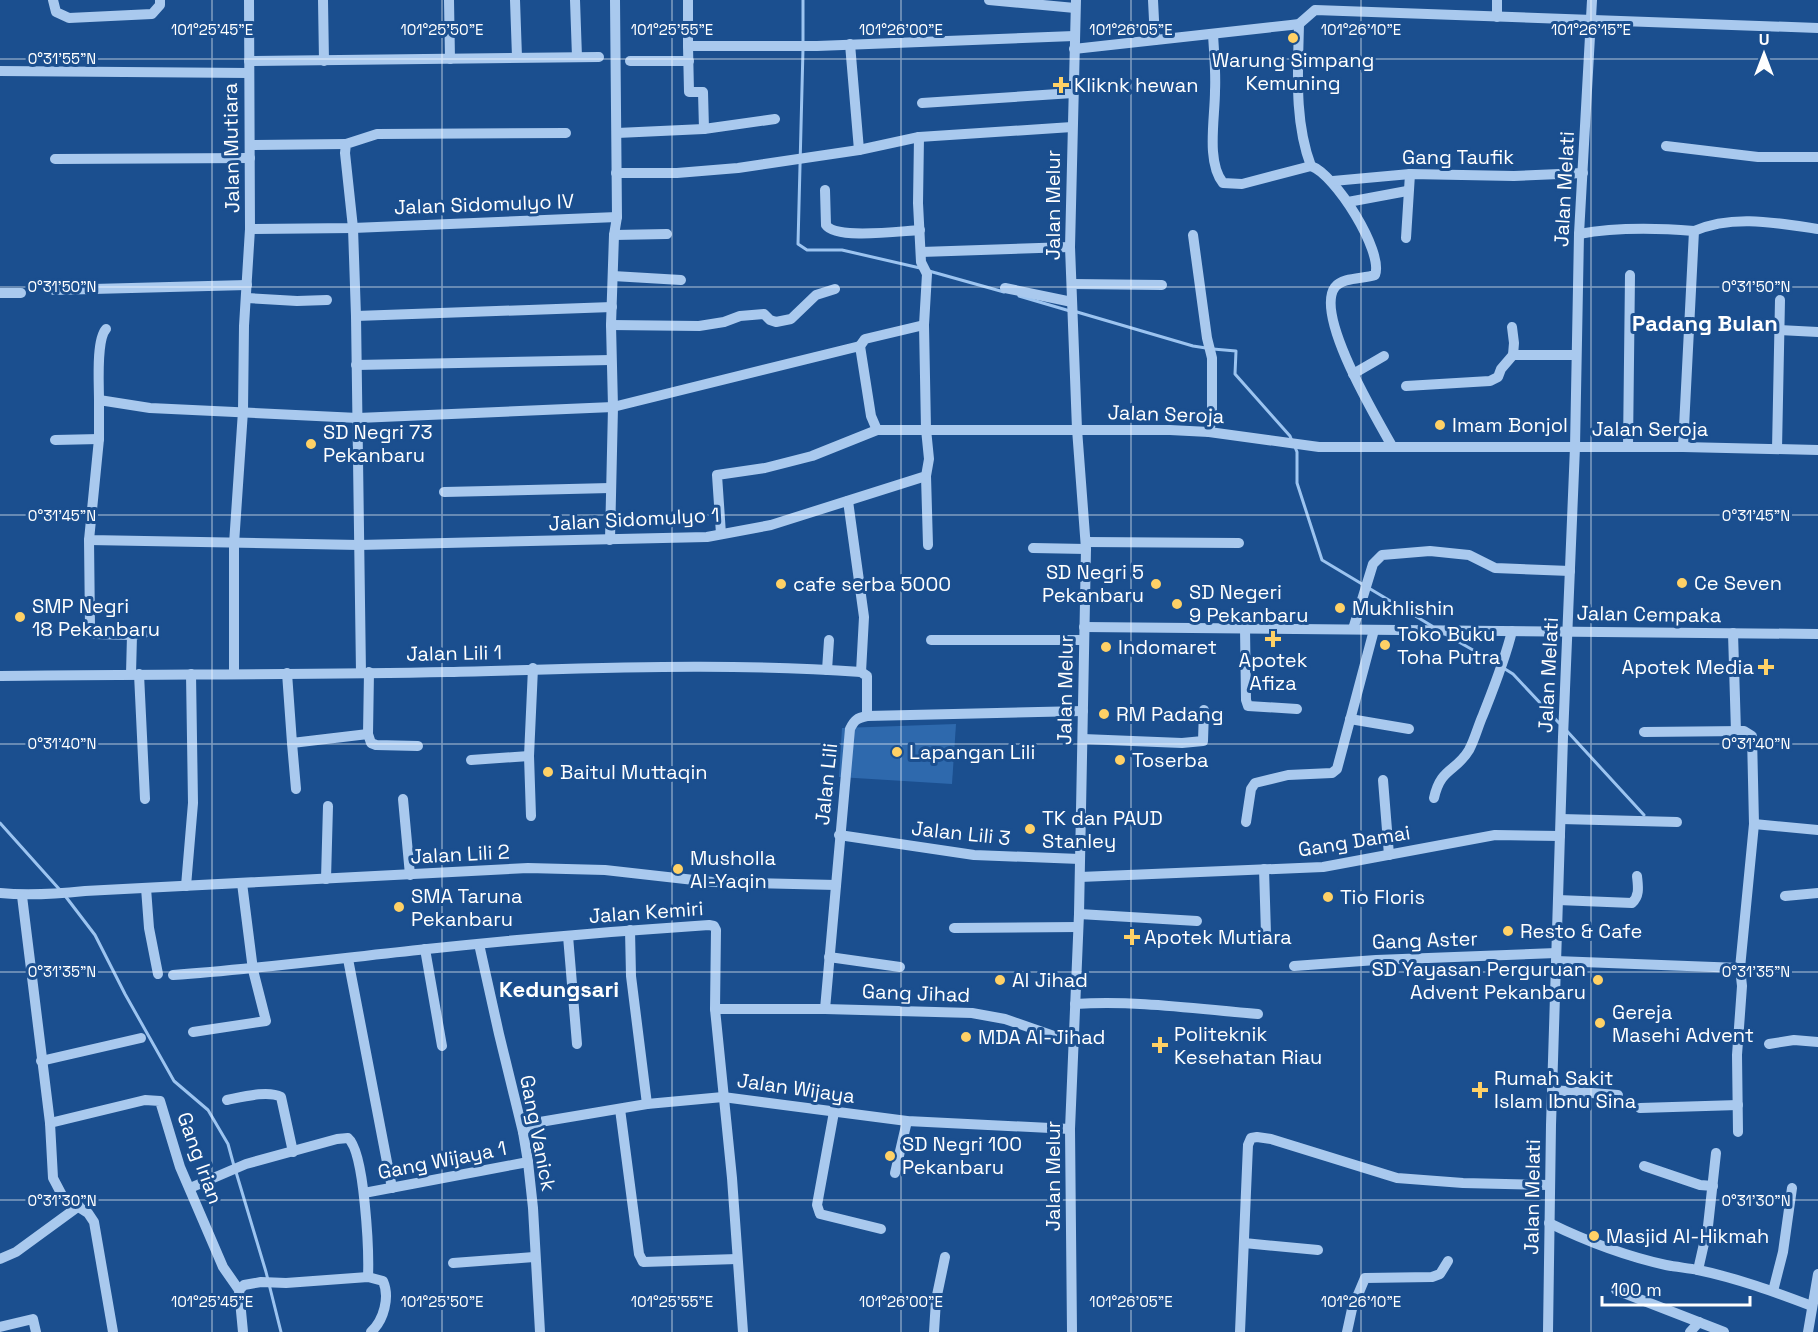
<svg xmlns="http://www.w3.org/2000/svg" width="1818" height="1332" font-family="'Space Grotesk',sans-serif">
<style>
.garden{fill:#2e69ad}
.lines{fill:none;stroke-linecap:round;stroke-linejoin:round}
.stream{stroke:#9cc4f0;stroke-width:3}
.minor{stroke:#a9c9ee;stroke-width:10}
.ticks{fill:none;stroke:#fff;stroke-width:1.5;stroke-opacity:0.45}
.poi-dot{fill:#ffd166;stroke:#1b4f8f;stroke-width:2}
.labels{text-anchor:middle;stroke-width:6;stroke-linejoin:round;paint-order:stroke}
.poi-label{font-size:20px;fill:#fff;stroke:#1b4f8f;text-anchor:start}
.street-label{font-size:20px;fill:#fff;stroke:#1b4f8f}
.quarter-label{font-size:22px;font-weight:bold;fill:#fff;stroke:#1b4f8f}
.ticks-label{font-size:15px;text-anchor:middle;fill:#fff;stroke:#1b4f8f;stroke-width:6;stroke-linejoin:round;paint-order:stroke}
</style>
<rect width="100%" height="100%" fill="#1b4f8f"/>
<path class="garden" d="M956,724L952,784L839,777L842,728Z"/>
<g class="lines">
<g class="stream">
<path d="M803,43V0"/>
<path d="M803,49L798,244L807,250H842L920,268"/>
<path d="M929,271L1004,292"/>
<path d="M1019,296L1070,311"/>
<path d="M1077,312L1193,346L1206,348"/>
<path d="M1213,349L1236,351L1235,374L1290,436L1292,441"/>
<path d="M1295,447L1297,452V483L1322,560L1432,626"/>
<path d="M1445,634L1499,665"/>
<path d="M1505,669L1513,674L1559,723"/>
<path d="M1566,730L1644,815"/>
<path d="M0,823L60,890"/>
<path d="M66,897L95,935L125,994L174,1081L208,1110L228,1144L234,1166"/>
<path d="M236,1172L266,1272L281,1332"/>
</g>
<g class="minor">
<path d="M53,0L56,12L69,18L152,14L160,5V0"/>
<path d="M249,0L250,229L353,228L617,217"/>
<path d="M323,0L324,61"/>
<path d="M449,0L450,59"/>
<path d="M515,0L517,57"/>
<path d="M575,0L577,57"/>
<path d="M688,0V46H817L1074,36"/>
<path d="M989,0L1075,8"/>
<path d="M1153,0L1155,40"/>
<path d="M1497,0V17"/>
<path d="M1299,24C1298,71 1294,121 1311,166C1335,174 1384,252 1375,275C1364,279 1343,277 1335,287C1314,315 1377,419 1392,446"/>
<path d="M1213,34C1214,53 1216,72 1215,91C1215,118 1206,162 1223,183L1242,184L1311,166"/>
<path d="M850,44L859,150"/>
<path d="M688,46L689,92H703L704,129L775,119"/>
<path d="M1074,49L1291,25L1299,24L1315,10L1818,28"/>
<path d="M249,61L599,57"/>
<path d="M630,61H689"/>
<path d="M0,71L249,73"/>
<path d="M922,103L1073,93"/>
<path d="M617,133L704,129"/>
<path d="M919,137L918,203L921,262L927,274L924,325L926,429L929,459L926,476L771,525L707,537L359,545L89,540L99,439V400L150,408L358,418L613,407L860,346L871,416L877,430H1170L1209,432L1319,447H1683L1818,450"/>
<path d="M250,145L346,144"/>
<path d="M1666,146L1758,157H1818"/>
<path d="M55,159L250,158"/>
<path d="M616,173H677L738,168L859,150L919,137L1072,127"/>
<path d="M1333,181L1410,174L1514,176L1583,173"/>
<path d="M825,190L826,225C836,240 900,231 920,230"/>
<path d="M1348,202L1407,191"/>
<path d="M1579,234C1617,227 1656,228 1694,231"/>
<path d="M614,235L667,234"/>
<path d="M1193,235L1207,338L1212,358V418L1209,432"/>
<path d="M1406,238L1410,174"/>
<path d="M921,252L1070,247"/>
<path d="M613,276L681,280"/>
<path d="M1072,284L1162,285"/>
<path d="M1005,288L1072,302"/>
<path d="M54,290L247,285"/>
<path d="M0,293H21"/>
<path d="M247,298L297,301L327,300"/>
<path d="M356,316L612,307"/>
<path d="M611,325L699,326L724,322L740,316L764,314L770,320L776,322L791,319L816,295L835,289"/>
<path d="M1512,327L1514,343L1513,355H1576"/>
<path d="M1779,330L1818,332"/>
<path d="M860,346L865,339L924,325"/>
<path d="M356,365L611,360"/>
<path d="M1353,374L1384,356"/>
<path d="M1406,386L1490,381L1498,377L1501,369L1513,355"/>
<path d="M99,400C99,383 96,340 106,329"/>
<path d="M55,440L99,439"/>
<path d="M1628,447L1630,275"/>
<path d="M1683,447L1694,231C1733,214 1777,223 1818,229"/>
<path d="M1777,449L1780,300"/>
<path d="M926,476L928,545"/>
<path d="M444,492L610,488"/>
<path d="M848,501L864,617L861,672"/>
<path d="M721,534L717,475L765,468L812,456L877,430"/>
<path d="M89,540L90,626L95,634L132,635L144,633"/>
<path d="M610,540L613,407L611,325L614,235L617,217L615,0"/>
<path d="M1086,542L1239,543"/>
<path d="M1033,548L1086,549"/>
<path d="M1084,627L1818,634"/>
<path d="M1245,628L1246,700L1248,706L1297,709"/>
<path d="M1353,629L1373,564L1382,555L1430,551L1459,554L1469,555L1495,568L1570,571"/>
<path d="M1733,633L1736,732"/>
<path d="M931,640H1084"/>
<path d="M827,670L829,640"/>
<path d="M369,672L368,734L371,743L376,745L418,746"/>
<path d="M234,673V544L243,411L244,326L250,229"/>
<path d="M287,673L292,743L368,734"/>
<path d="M361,673L356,316L353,228L345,153L346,144L377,134L566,133"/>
<path d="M131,674L132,635"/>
<path d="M139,674L145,799"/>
<path d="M0,676C149,674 299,675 448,672C586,669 723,662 861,672L867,676V716"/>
<path d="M1350,719L1409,729"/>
<path d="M1644,732L1744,731L1752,736L1754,824L1740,968L1742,986L1737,1055L1738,1132"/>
<path d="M1083,739L1182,743L1203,741L1204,710"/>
<path d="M292,743L296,789"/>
<path d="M471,760L529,756"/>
<path d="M1383,780L1389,855"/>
<path d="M1434,798C1441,767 1456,772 1469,750C1475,739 1478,726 1483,715C1494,687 1505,660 1512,631"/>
<path d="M403,799L410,875"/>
<path d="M531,816L529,756L533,668"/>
<path d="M1561,819L1677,822"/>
<path d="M1246,822L1251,789L1255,783L1288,775L1332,773L1337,769L1374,630"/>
<path d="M1754,824L1818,830"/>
<path d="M839,835L974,855L1080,859"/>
<path d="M1264,869L1266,934"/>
<path d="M1080,877L1323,867L1495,835L1560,836"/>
<path d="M326,879L328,806"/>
<path d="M186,886L193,803L191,674"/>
<path d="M146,888L149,928L158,974"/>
<path d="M0,893C29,896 56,894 85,891L528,868L605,870L712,882L836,885"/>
<path d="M22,896L50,1123L53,1178L63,1197L88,1213L94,1222L113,1332"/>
<path d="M1785,896L1818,893"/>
<path d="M1558,900L1632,903C1640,896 1638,886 1637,876"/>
<path d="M1079,914L1197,921"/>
<path d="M954,928L1078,927"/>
<path d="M630,930L631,976L647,1104"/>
<path d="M568,936L577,1044"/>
<path d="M479,944L499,1034L523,1132L528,1162L533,1208L540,1332"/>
<path d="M425,949L442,1046"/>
<path d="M829,957L900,967"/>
<path d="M348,959L392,1188"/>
<path d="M1556,961L1740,968"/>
<path d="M1294,966L1376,960L1556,953"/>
<path d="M173,975C258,969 342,958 427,949C521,939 615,931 709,925L714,926L716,930L715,1009L732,1178L743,1332"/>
<path d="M1075,1004C1136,1000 1197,1009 1258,1014"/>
<path d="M715,1009H825L972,1013L1005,1019L1074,1043"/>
<path d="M825,1009L850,729C854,720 857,718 867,716L1083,711"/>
<path d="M193,1032L266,1021L253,970L242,883"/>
<path d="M1769,1044L1794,1040L1818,1042"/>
<path d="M41,1061L141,1038"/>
<path d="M1552,1090L1618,1095"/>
<path d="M227,1100C242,1097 268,1090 281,1097L293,1152"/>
<path d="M1640,1108L1738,1105"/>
<path d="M620,1109L639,1254L643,1262L737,1259"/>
<path d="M834,1112L817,1205L820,1214L881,1229"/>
<path d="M50,1123L145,1100L160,1101L180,1167L223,1267L239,1290L243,1332"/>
<path d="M523,1132L527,1126L534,1123L647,1104L723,1097L907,1121L1070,1129"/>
<path d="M1644,1166L1700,1185L1713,1186"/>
<path d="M895,1173L907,1121"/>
<path d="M190,1188L246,1164L337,1139L348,1138C365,1152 369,1253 368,1277"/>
<path d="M364,1193L528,1162"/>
<path d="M1549,1223C1586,1241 1625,1256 1666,1265C1676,1267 1687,1268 1698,1270C1737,1278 1775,1292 1812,1306"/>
<path d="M1244,1243L1318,1250"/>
<path d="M0,1259L16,1252L79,1206"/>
<path d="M453,1263L534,1257"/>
<path d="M1698,1270L1708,1226L1716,1153"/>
<path d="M239,1290L244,1285L261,1282L286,1283L368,1277L383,1281C390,1297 384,1320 371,1332"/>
<path d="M1616,1290L1724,1332"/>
<path d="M1773,1291L1783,1252L1792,1188"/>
<path d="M0,1327L33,1319L36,1332"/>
<path d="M934,1332L936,1300L945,1257"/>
<path d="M1072,1332L1070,1129L1079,914L1086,549L1077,429L1070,247L1076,0"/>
<path d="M1240,1332L1248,1145L1251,1138L1257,1137L1271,1139L1397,1178L1463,1183L1549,1185"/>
<path d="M1347,1332L1352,1309L1365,1278L1432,1277L1440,1274L1448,1261"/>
<path d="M1548,1332L1551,1125L1563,737L1575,447L1579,234L1592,0"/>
<path d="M1690,1332L1699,1322"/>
<path d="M1808,1332L1818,1274"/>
</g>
</g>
<path class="ticks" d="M212,0V1332M442,0V1332M672,0V1332M901,0V1332M1131,0V1332M1361,0V1332M1591,0V1332M0,59H1818M0,287H1818M0,515H1818M0,744H1818M0,972H1818M0,1200H1818"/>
<g class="poi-dot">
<circle cx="1293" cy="38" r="6"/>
<path d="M1058 76h6v6h6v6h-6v6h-6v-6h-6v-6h6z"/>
<circle cx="1440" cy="425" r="6"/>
<circle cx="311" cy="444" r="6"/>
<circle cx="1682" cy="583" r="6"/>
<circle cx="781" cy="584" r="6"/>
<circle cx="1156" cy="584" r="6"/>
<circle cx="1177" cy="604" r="6"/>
<circle cx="1340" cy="608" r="6"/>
<circle cx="20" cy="617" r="6"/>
<path d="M1270 630h6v6h6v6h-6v6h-6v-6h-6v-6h6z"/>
<circle cx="1385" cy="645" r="6"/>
<circle cx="1106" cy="647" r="6"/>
<path d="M1763 658h6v6h6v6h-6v6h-6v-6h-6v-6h6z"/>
<circle cx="1104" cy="714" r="6"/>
<circle cx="897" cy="752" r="6"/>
<circle cx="1120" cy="760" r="6"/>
<circle cx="548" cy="772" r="6"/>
<circle cx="1030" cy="829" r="6"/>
<circle cx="678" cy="869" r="6"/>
<circle cx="1328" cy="897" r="6"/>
<circle cx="399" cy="907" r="6"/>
<circle cx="1508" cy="931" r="6"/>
<path d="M1129 928h6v6h6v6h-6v6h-6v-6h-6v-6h6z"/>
<circle cx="1000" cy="980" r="6"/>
<circle cx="1598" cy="980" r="6"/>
<circle cx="1600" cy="1023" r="6"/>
<circle cx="966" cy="1037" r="6"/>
<path d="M1157 1036h6v6h6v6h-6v6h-6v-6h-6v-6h6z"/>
<path d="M1477 1081h6v6h6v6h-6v6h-6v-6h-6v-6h6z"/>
<circle cx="890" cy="1156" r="6"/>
<circle cx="1594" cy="1236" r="6"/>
</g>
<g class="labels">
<g class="poi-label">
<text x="1293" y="67" text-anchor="middle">Warung Simpang<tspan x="1293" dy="23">Kemuning</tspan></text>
<text x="1074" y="92">Kliknk hewan</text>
<text x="1452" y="432">Imam Bonjol</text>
<text x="323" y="439">SD Negri 73<tspan x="323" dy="23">Pekanbaru</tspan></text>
<text x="1144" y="579" text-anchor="end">SD Negri 5<tspan x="1144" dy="23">Pekanbaru</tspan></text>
<text x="1694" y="590">Ce Seven</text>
<text x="793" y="591">cafe serba 5000</text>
<text x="1189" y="599">SD Negeri<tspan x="1189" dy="23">9 Pekanbaru</tspan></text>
<text x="32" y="613">SMP Negri<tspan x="32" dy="23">18 Pekanbaru</tspan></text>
<text x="1352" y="615">Mukhlishin</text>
<text x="1397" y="641">Toko Buku<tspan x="1397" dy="23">Toha Putra</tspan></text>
<text x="1118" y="654">Indomaret</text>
<text x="1273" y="667" text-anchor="middle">Apotek<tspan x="1273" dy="23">Afiza</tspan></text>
<text x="1754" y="674" text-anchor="end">Apotek Media</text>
<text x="1116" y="721">RM Padang</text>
<text x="909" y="759">Lapangan Lili</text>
<text x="1132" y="767">Toserba</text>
<text x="560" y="779">Baitul Muttaqin</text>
<text x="1042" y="825">TK dan PAUD<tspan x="1042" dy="23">Stanley</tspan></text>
<text x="690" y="865">Musholla<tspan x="690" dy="23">Al-Yaqin</tspan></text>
<text x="411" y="903">SMA Taruna<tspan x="411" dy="23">Pekanbaru</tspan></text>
<text x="1340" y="904">Tio Floris</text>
<text x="1520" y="938">Resto &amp; Cafe</text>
<text x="1144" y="944">Apotek Mutiara</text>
<text x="1586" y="976" text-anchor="end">SD Yayasan Perguruan<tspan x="1586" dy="23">Advent Pekanbaru</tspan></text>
<text x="1012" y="987">Al Jihad</text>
<text x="1612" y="1019">Gereja<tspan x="1612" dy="23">Masehi Advent</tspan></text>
<text x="1174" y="1041">Politeknik<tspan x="1174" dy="23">Kesehatan Riau</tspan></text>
<text x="978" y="1044">MDA Al-Jihad</text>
<text x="1494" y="1085">Rumah Sakit<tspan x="1494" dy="23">Islam Ibnu Sina</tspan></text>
<text x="902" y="1151">SD Negri 100<tspan x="902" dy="23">Pekanbaru</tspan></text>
<text x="1606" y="1243">Masjid Al-Hikmah</text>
</g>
<g class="street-label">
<text transform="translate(231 148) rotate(-91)" y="7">Jalan Mutiara</text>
<text x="1458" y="164">Gang Taufik</text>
<text transform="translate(1564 189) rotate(-87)" y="7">Jalan Melati</text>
<text transform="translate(484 204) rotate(-2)" y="7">Jalan Sidomulyo IV</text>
<text transform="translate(1053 205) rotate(-90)" y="7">Jalan Melur</text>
<text transform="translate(1166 414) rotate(2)" y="7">Jalan Seroja</text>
<text x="1650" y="436">Jalan Seroja</text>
<text transform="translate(634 519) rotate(-3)" y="7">Jalan Sidomulyo 1</text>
<text transform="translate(1649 614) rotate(1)" y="7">Jalan Cempaka</text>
<text transform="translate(454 653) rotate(-1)" y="7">Jalan Lili 1</text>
<text transform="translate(1548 675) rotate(-87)" y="7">Jalan Melati</text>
<text transform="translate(1065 690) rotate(-89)" y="7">Jalan Melur</text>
<text transform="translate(826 784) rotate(-84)" y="7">Jalan Lili</text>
<text transform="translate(961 833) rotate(6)" y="7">Jalan Lili 3</text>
<text transform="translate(1354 841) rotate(-9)" y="7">Gang Damai</text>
<text transform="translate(460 854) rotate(-3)" y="7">Jalan Lili 2</text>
<text transform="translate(646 912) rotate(-4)" y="7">Jalan Kemiri</text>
<text transform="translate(1425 940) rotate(-2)" y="7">Gang Aster</text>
<text transform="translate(916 993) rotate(2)" y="7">Gang Jihad</text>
<text transform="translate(796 1088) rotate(8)" y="7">Jalan Wijaya</text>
<text transform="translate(538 1133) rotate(79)" y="7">Gang Vanick</text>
<text transform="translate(200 1158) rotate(70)" y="7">Gang Irian</text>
<text transform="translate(442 1160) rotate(-11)" y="7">Gang Wijaya 1</text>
<text transform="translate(1053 1176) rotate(-90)" y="7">Jalan Melur</text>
<text transform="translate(1532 1197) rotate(-89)" y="7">Jalan Melati</text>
</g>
<g class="quarter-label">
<text x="1705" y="331">Padang Bulan</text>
<text x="559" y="997">Kedungsari</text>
</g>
</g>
<g class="ticks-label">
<text x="212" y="35">101°25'45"E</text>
<text x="442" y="35">101°25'50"E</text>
<text x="672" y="35">101°25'55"E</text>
<text x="901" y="35">101°26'00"E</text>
<text x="1131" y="35">101°26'05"E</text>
<text x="1361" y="35">101°26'10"E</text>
<text x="1591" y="35">101°26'15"E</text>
<text x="62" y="64">0°31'55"N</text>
<text x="62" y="292">0°31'50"N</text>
<text x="1756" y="292">0°31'50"N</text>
<text x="62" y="521">0°31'45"N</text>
<text x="1756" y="521">0°31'45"N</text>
<text x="62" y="749">0°31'40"N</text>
<text x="1756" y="749">0°31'40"N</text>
<text x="62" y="977">0°31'35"N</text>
<text x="1756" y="977">0°31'35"N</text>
<text x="62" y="1206">0°31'30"N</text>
<text x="1756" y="1206">0°31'30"N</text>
<text x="212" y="1307">101°25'45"E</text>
<text x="442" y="1307">101°25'50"E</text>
<text x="672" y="1307">101°25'55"E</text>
<text x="901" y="1307">101°26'00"E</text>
<text x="1131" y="1307">101°26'05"E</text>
<text x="1361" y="1307">101°26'10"E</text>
</g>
<g transform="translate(1764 54)" stroke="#1b4f8f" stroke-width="4.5" paint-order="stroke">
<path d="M0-4.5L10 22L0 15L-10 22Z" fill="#ffffff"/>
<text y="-9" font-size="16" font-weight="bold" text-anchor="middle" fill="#ffffff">U</text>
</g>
<path d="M1602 1296v9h148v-9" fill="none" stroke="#ffffff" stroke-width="3"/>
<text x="1611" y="1296" font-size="18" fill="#ffffff" stroke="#1b4f8f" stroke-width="4.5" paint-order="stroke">100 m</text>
</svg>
